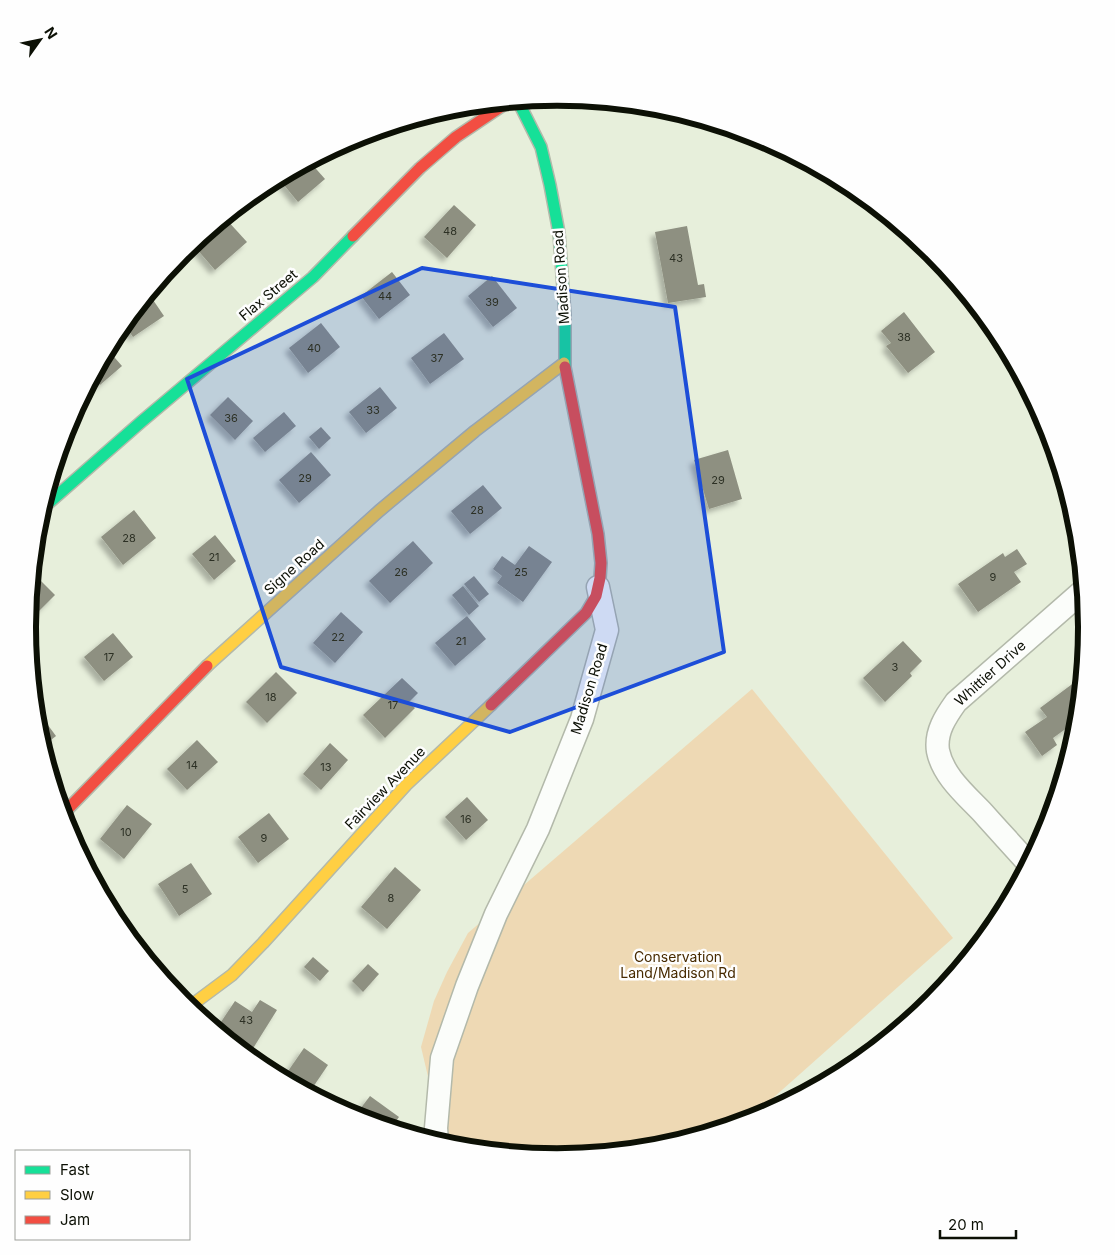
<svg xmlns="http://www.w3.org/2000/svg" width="1115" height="1255" font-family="Inter,sans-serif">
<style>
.green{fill:#eed9b4}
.building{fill:#8e9081;filter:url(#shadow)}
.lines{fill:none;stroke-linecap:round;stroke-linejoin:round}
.street-casing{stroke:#b3b9aa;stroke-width:25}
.fast-casing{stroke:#b3b9aa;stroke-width:14}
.slow-casing{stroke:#b3b9aa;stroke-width:14}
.jam-casing{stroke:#b3b9aa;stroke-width:14}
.street{stroke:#fbfdfa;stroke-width:22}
.fast{stroke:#16e098;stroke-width:11}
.slow{stroke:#ffcf43;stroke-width:11}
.jam{stroke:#f24e42;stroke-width:11}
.marked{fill:#1d4ed8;fill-opacity:0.2;stroke:#1d4ed8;stroke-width:4;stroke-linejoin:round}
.labels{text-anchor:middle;stroke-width:5;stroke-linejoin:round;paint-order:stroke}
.number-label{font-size:11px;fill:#2c3024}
.street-label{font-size:14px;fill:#0c1005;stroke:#fefefe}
.park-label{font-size:14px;fill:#472a00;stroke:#fefefe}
.rim{fill:none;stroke:#0c1005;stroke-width:6}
</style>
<defs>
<filter id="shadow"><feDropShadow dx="-4.5" dy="4.5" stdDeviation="2.5" flood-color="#0004"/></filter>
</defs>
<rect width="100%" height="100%" fill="#e7efdb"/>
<path class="green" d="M752,689L953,938L746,1122L661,1147L557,1157L454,1147L444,1144L421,1047L434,1001L447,972L468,933Z"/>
<g class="building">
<path d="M363,135L350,149L344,143L355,138Z"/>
<path d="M310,162L325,179L298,202L279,179Z"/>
<path d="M454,205L476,225L447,258L424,237Z"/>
<path d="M226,219L247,242L215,270L195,247Z"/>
<path d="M687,226L698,285L704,284L706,297L668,303L655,232Z"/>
<path d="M392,272L410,295L379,319L361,296Z"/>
<path d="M492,276L517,308L493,327L468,296Z"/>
<path d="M149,294L164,316L133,337L124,324Z"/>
<path d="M904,312L935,352L908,373L886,346L891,343L881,331Z"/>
<path d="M321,323L340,347L308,373L289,348Z"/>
<path d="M444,333L464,359L430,384L411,358Z"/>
<path d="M108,350L122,366L100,385L93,377Z"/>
<path d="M380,387L397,408L366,433L349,412Z"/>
<path d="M228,397L253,421L235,440L210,415Z"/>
<path d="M284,412L296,426L265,452L253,438Z"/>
<path d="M321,427L331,438L319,449L309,437Z"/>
<path d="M728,450L742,499L709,509L694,460Z"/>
<path d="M311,452L331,475L299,503L279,480Z"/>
<path d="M483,485L502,508L470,534L451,511Z"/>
<path d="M134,510L156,538L123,565L101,537Z"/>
<path d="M215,535L236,561L214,580L192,554Z"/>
<path d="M413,541L433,563L390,603L369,581Z"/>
<path d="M529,546L552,562L523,602L497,583L502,576L493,569L502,556L515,565Z"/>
<path d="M1017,549L1027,564L1014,572L1021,582L978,612L958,584L1003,553L1005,557Z"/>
<path d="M36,576L55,595L28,622L32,580Z"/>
<path d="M474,576L489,594L479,602L464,584Z"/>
<path d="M463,586L479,606L469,615L452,595Z"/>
<path d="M341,612L363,632L335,663L313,643Z"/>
<path d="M467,616L486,639L455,666L435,643Z"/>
<path d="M113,633L133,657L104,681L84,657Z"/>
<path d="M903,641L922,661L910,673L912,676L885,702L863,678Z"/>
<path d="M276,672L297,693L267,723L246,702Z"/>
<path d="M402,678L418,693L409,702L415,708L385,738L363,715Z"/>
<path d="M1075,682L1081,691L1078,720L1053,738L1057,745L1042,756L1025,732L1047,717L1040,708Z"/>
<path d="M36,709L56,736L42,747L38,731Z"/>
<path d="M197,740L218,762L187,790L167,769Z"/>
<path d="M330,743L348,760L321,790L303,774Z"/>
<path d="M467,797L488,820L466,840L445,817Z"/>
<path d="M127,805L152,824L124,859L100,839Z"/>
<path d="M269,813L289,839L258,863L238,837Z"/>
<path d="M191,863L212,894L179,916L158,884Z"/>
<path d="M395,867L421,890L387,929L361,907Z"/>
<path d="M313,957L329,971L320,981L304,967Z"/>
<path d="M368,964L379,974L363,992L352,981Z"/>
<path d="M260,1000L277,1010L252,1050L217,1028L235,1001L252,1012Z"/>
<path d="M304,1048L328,1065L309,1093L284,1077Z"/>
<path d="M370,1096L399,1117L391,1128L354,1117Z"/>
</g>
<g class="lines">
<g class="street-casing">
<g id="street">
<path d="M1029,864C1014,847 998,830 983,813C966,795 943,776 938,751C935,732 946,716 956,702L1084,590"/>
<path d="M437,1142L436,1128L442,1058L467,986L496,914L538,829L582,719L607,630L598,587"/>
</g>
</g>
<g class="fast-casing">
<g id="fast">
<path d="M518,101L541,147L550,185L559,233L565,315V367"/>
<path d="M43,508L141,422L313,277L353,236"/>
</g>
</g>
<g class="slow-casing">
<g id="slow">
<path d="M207,666L379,511L475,431L564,363"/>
<path d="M189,1007L232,975L263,943L406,785L491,705"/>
</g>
</g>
<g class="jam-casing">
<g id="jam">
<path d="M353,236L420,168L456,137L508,102"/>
<path d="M491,705L586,613L596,596L600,578L601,563L598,534L565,367"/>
<path d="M63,814L207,666"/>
</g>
</g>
<use href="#street" class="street"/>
<use href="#fast" class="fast"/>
<use href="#slow" class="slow"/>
<use href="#jam" class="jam"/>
</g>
<path class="marked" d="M422,268L675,307L724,652L510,732L281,667L187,379Z"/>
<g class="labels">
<g class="number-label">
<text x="450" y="235">48</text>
<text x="676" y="262">43</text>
<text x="385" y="300">44</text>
<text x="492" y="306">39</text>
<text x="904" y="341">38</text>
<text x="314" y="352">40</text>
<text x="437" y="362">37</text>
<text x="373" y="414">33</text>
<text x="231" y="422">36</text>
<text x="305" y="482">29</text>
<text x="718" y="484">29</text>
<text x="477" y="514">28</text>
<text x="129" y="542">28</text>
<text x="214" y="561">21</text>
<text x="401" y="576">26</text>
<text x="521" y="576">25</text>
<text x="993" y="581">9</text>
<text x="338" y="641">22</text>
<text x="461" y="645">21</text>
<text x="109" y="661">17</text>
<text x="895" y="671">3</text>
<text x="271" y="701">18</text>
<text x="393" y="709">17</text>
<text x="192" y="769">14</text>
<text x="326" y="771">13</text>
<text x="466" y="823">16</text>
<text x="126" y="836">10</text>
<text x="264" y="842">9</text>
<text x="185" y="893">5</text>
<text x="391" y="902">8</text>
<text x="246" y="1024">43</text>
</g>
<g class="street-label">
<text transform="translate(561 277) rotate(-94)" y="5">Madison Road</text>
<text transform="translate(268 295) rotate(-40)" y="5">Flax Street</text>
<text transform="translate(294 567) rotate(-42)" y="5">Signe Road</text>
<text transform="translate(990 673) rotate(-42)" y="5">Whittier Drive</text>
<text transform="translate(589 689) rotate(-73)" y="5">Madison Road</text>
<text transform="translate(385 788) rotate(-46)" y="5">Fairview Avenue</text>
</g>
<g class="park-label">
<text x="678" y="962">Conservation<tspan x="678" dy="16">Land/Madison Rd</tspan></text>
</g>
</g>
<path d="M0 0H1115V1255H0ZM36 627a521 521 0 1 1 1042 0a521 521 0 1 1-1042 0Z" fill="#fefefe" fill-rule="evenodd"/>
<path class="rim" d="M36 627a521 521 0 1 1 1042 0a521 521 0 1 1-1042 0Z"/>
<rect x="15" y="1150" width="175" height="90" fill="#fefefe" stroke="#9d9f9a"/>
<rect x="25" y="1166" width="25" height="8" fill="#16e098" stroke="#9d9f9a"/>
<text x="60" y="1175" font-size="15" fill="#0c1005">Fast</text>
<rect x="25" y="1191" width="25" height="8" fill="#ffcf43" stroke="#9d9f9a"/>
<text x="60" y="1200" font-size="15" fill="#0c1005">Slow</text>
<rect x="25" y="1216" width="25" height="8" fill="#f24e42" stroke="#9d9f9a"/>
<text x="60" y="1225" font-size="15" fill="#0c1005">Jam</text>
<g transform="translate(40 40) rotate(57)" stroke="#fefefe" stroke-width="4" paint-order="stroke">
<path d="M0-4L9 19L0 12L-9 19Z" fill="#0c1005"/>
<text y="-8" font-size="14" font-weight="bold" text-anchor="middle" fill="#0c1005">N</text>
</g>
<path d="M940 1230v8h76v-8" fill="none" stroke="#0c1005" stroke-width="2.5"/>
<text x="948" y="1230" font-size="15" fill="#0c1005" stroke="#fefefe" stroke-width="4" paint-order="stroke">20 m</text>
</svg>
